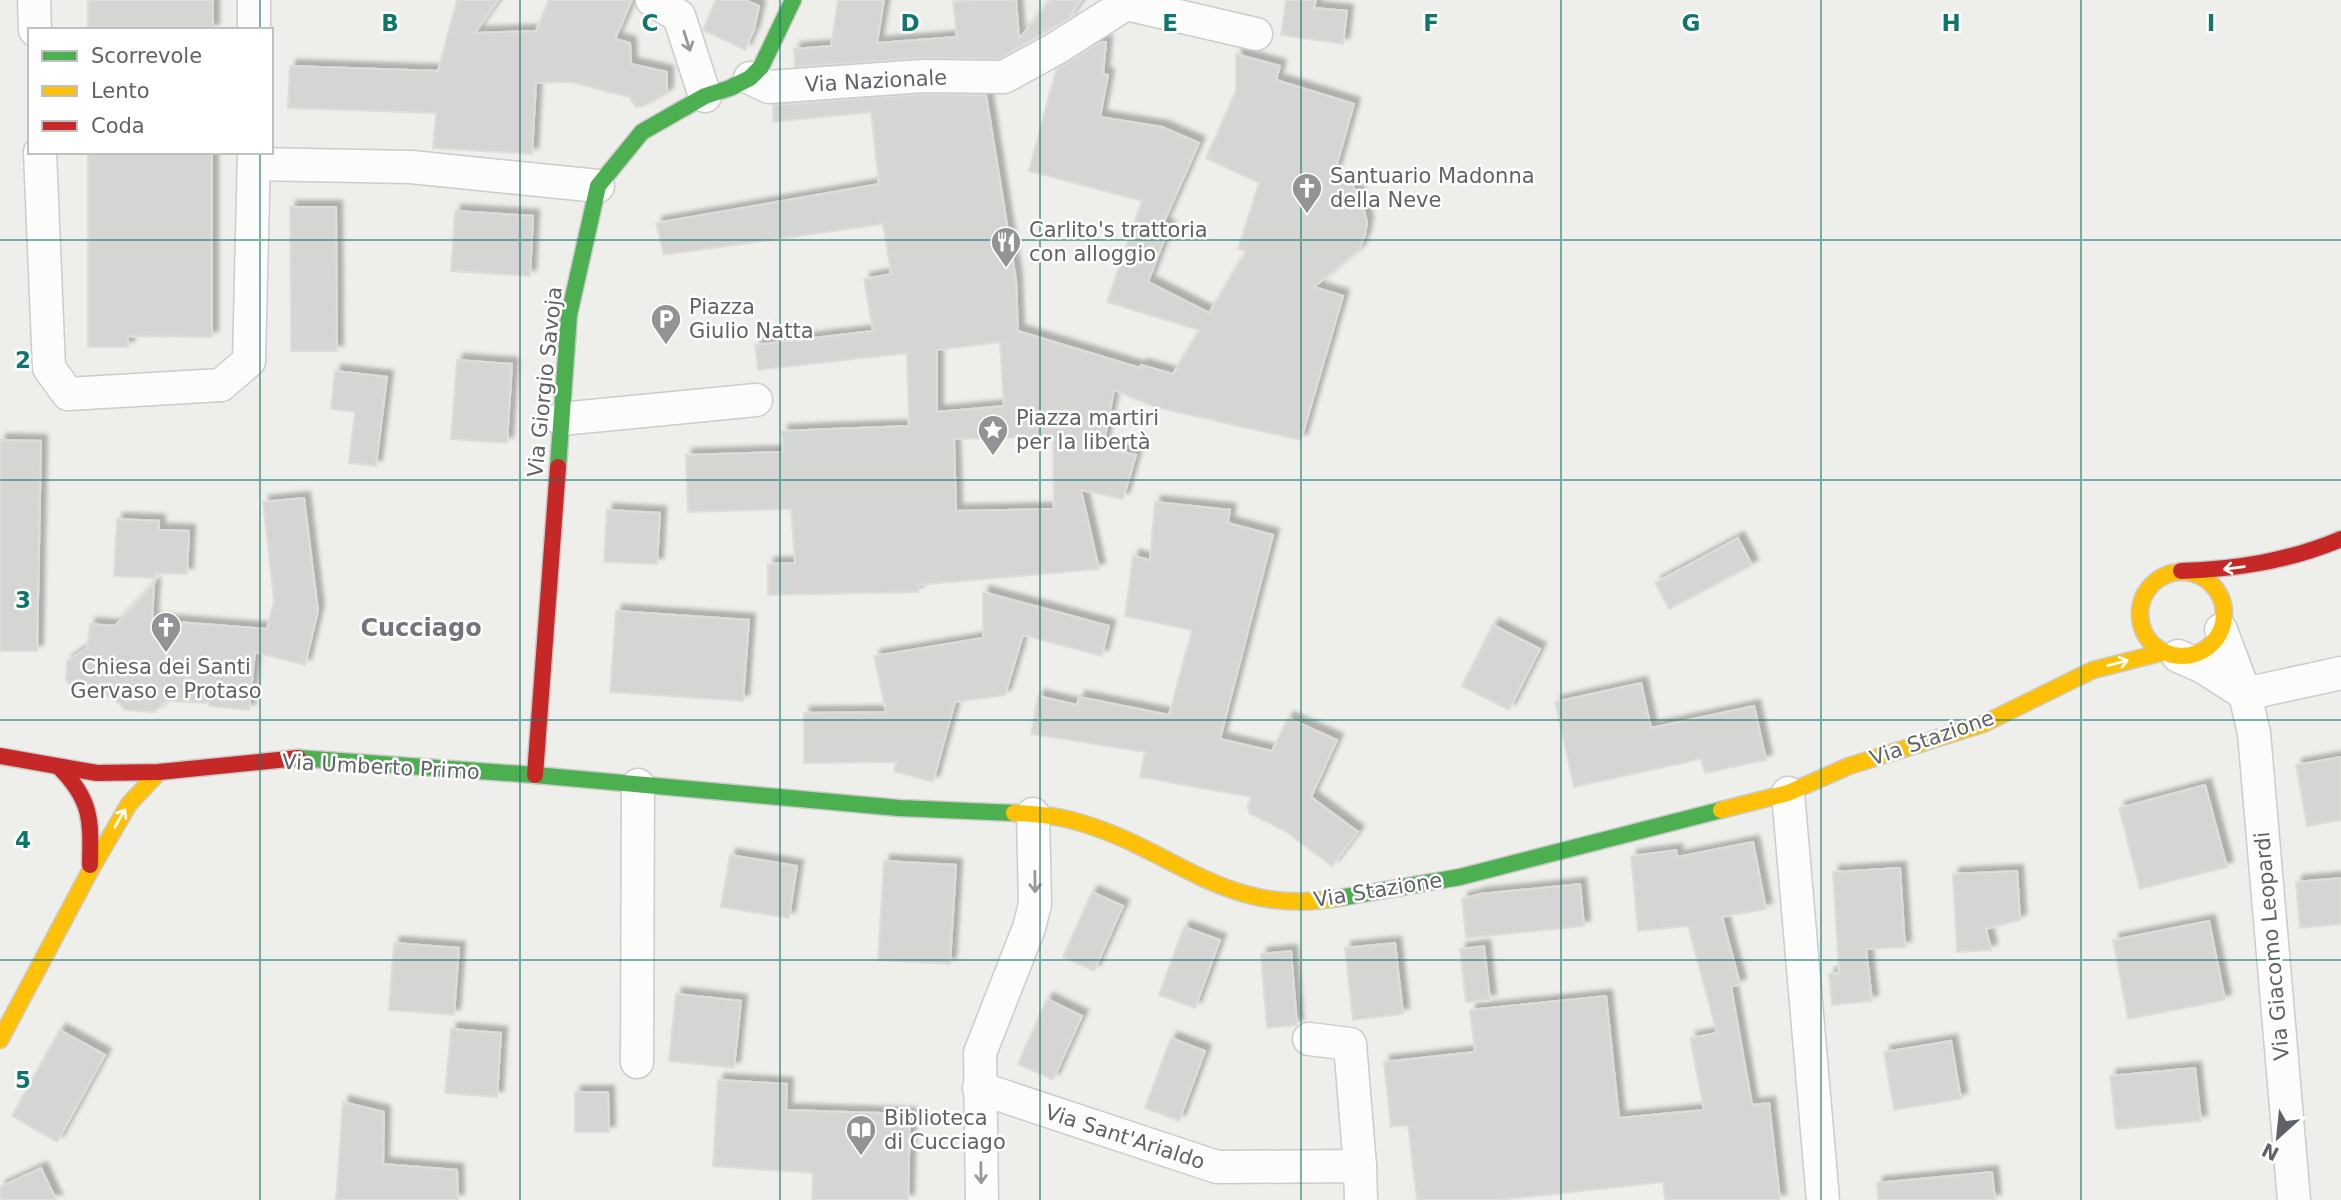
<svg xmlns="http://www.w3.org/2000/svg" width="2341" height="1200" font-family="'DejaVu Sans',sans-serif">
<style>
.building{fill:#d5d5d3;stroke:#deddd9;stroke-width:2;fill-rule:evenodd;filter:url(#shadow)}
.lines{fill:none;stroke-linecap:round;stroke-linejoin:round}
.street-casing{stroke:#cbcccb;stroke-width:35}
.fast-casing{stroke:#cacaca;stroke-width:19}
.slow-casing{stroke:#cacaca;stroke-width:19}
.jam-casing{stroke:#cacaca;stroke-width:19}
.street{stroke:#fcfcfc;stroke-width:32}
.fast{stroke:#4caf50;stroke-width:16}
.slow{stroke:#ffc107;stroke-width:16}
.jam{stroke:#c62828;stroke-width:16}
.oneway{stroke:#96989b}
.oneway2{stroke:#f6fbf6}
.grid{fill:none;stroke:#0f766e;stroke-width:2;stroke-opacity:0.55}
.labels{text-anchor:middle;stroke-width:5;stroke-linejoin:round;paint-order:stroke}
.street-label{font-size:21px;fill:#5f6267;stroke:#fff}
.poi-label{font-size:21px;fill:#5f6267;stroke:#fff;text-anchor:start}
.quarter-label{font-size:24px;font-weight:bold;fill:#717479;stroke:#fff}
.grid-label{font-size:23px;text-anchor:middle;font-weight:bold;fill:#0f766e;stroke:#fff;stroke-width:5;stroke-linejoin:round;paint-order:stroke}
</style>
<defs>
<filter id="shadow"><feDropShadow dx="6" dy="-6" stdDeviation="2" flood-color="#0004"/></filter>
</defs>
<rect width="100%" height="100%" fill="#eeeeea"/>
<g class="building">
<rect x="88" y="0" width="125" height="30"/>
<path d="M457,0H498L475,33L536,31L549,0H632L615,39L630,43L631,64L667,72V93L644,106L636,107L629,97L571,82L536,83L532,154L433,148L436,113L288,108L290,66L438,71Z"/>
<path d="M716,0H745L759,6L754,30L745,50L703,30Z"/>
<path d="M838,0H884L877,43L957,37L953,2L975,0H1016L1019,39L1051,0H1081L1069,18L999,59L922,58L795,67L794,49L831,46Z"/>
<path d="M1286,0H1316L1314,8L1347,11L1343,44L1281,35Z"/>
<path d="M1101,42H1106L1103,74L1108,75L1100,117L1162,127L1199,143L1163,224L1169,227L1148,282L1209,313L1246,251L1238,249L1259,183L1206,158L1236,91V54L1280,66L1276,80L1354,104L1333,178L1351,184L1360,197L1367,222L1365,235L1359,250L1314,287L1343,296L1301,440L1155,407L1114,390L1103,447L1136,455L1123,499L1081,490L1099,569L918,585V592L768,595V564L795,563L791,509L688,512L686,455L783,452L782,431L909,426L907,353L758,370L755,345L873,331L864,279L891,274L883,224L664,255L656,223L879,184L871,112L773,122V105L924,94L986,95L1016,280L1018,331L1140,368L1141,365L1173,374L1199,330L1107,302L1142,201L1029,171L1056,70ZM1000,342L1004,406L937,412V350ZM1053,437L1054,509L956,511L954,439Z"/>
<path d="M88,152H212V337L128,336V347H88Z"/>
<path d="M290,207H336L337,351H291Z"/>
<path d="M455,211L533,216L530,276L451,271Z"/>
<path d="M457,360L512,364L507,443L451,439Z"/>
<path d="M335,371L387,377L376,466L349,463L355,412L331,409Z"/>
<path d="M0,440L41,441L37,651H0Z"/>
<path d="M304,498L318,611L305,665L255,652L249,710L209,706V703L166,701L154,712L125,710L112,696L80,697L66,680L67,661L87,648L90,624L115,626L154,584L152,620L267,629L274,601L263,502Z"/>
<path d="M1155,502L1230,510L1228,523L1273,535L1220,739L1272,751L1288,718L1337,740L1311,797L1358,832L1332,866L1285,831L1249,813L1248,804L1251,797L1140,777L1145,752L1031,734L1038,696L1077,705L1079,697L1169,715L1192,630L1125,616L1133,556L1150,560Z"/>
<path d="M607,510L660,513L657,564L604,562Z"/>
<path d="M117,519L159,521V530L189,531L187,574L155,573V578L114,576Z"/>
<path d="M1738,538L1752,565L1669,609L1655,583Z"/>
<path d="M983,592L1109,626L1102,656L1023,635L1005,695L955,702L933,782L894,771L897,762L804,763V713L886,712L874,656L983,638Z"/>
<path d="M616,611L749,620L743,701L610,692Z"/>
<path d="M1493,625L1540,649L1509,710L1462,686Z"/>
<path d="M1641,683L1651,728L1754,706L1766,760L1705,773L1701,759L1574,787L1555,702Z"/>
<path d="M2341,757V820L2307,826L2296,765Z"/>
<path d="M2205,785L2227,867L2140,889L2119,808Z"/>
<path d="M1753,842L1766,909L1722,917L1740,984L1731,987L1752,1105L1769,1103L1780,1200H1665L1663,1182L1499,1200H1417L1408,1125L1391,1127L1384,1062L1475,1052L1470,1010L1606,996L1619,1118L1704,1110L1690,1038L1717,1033L1688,926L1638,931L1631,856L1676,850L1677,857Z"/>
<path d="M730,855L797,866L789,918L721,907Z"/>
<path d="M884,861L956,865L950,964L878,960Z"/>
<path d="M1900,868L1905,947L1866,949L1872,1001L1832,1005L1829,974L1839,973L1833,872Z"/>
<path d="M2017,871L2020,920L1986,929L1991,950L1957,952L1953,874Z"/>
<path d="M2341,878V924L2300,928L2296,882Z"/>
<path d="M1580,884L1584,926L1466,938L1462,899L1480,894Z"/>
<path d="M1092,892L1123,906L1094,971L1063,957Z"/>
<path d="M2209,921L2225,1000L2128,1019L2113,940Z"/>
<path d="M1184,927L1220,940L1195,1008L1159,995Z"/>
<path d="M394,943L459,948L454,1015L389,1010Z"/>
<path d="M1395,943L1403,1014L1353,1020L1345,948Z"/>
<path d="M1484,946L1490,1000L1466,1002L1460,949Z"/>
<path d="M1291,951L1297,1025L1267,1028L1261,954Z"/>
<path d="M676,994L741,1001L734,1068L669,1061Z"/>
<path d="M1047,999L1082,1016L1053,1080L1018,1064Z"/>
<path d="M451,1029L501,1033L497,1097L445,1093Z"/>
<path d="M60,1030L105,1055L57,1142L12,1116Z"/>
<path d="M1171,1038L1205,1051L1179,1121L1145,1108Z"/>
<path d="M1951,1041L1961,1099L1894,1110L1884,1052Z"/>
<path d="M2195,1068L2201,1121L2116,1129L2110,1076Z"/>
<path d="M718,1080L787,1084L786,1110L910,1114L908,1200H812L813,1173L713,1166Z"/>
<path d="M575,1092H608L609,1132H575Z"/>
<path d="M343,1102L384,1112L383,1164L457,1170L458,1200H336Z"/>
<path d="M41,1168L56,1200H0V1187Z"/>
<path d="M1992,1172L1995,1200H1878L1877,1183Z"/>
</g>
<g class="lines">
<g class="street-casing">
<g id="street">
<path d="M34,0L35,30"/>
<path d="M652,0L679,16L705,96"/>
<path d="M254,30V0"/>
<path d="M750,78L769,87L923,76L1004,77L1055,49L1126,4L1256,34"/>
<path d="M40,152L49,368L68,394L221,385L249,361L254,152"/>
<path d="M254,164L411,167L598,186"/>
<path d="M561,419L756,400"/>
<path d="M2221,630L2245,694L2254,733L2294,1200"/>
<path d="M2178,656L2203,667L2245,694"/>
<path d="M2245,694L2341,673"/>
<path d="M1788,793L1823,1200"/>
<path d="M1309,1039L1350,1044L1360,1166"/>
<path d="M637,1062L638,785"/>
<path d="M979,1088L1217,1167L1360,1166L1361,1200"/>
<path d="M982,1200L980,1053L1029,928L1035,904L1033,814"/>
</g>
</g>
<g class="fast-casing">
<g id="fast">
<path d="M558,467L569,315L598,186L642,132L705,96L730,88L750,78L761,67L793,0"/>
<path d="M298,758L535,775L899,808L1014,813"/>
<path d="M1339,898L1460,877L1721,810"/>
</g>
</g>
<g class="slow-casing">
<g id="slow">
<circle cx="2182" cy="614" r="42"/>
<path d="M1721,810L1788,793L1849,766L1983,724L2093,670L2164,652"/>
<path d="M1014,813C1035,814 1058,816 1078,822C1176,850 1226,918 1339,898"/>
<path d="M0,1040L90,871L129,804L159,772"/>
</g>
</g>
<g class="jam-casing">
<g id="jam">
<path d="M2181,571C2237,569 2289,561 2341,539"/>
<path d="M0,756L97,773L159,772L298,758"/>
<path d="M59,767C92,800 91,820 90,865"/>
<path d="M535,775L558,467"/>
</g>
</g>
<use href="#street" class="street"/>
<use href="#fast" class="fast"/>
<use href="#slow" class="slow"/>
<use href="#jam" class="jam"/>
</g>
<defs><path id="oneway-shaft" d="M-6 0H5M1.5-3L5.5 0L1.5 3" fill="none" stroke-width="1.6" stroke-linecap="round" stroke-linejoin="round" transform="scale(1.75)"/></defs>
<g class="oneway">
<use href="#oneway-shaft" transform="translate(687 41) rotate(72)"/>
<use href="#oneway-shaft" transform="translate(1035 882) rotate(89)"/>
<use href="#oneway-shaft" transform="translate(981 1173) rotate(89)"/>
</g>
<g class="oneway2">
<use href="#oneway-shaft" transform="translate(2234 568) rotate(173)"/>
<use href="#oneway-shaft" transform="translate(2118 663) rotate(-15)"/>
<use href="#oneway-shaft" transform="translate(120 818) rotate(-60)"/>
</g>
<path class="grid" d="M260,0V30M520,0V1200M780,0V1200M1040,0V1200M1301,0V1200M1561,0V1200M1821,0V1200M2081,0V1200M260,152V1200M0,240H2341M0,480H2341M0,720H2341M0,960H2341"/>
<defs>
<g id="church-pin" transform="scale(1.575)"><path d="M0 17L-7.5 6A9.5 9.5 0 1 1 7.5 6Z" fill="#919395" stroke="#fff"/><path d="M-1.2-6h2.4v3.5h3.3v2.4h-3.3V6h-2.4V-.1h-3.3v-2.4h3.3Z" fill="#fff"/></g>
<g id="restaurant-pin" transform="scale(1.575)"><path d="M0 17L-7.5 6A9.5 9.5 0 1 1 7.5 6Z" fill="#919395" stroke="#fff"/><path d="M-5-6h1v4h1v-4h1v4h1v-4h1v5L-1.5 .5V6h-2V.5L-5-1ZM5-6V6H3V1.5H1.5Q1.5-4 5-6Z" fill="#fff"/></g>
<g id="parking-pin" transform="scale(1.575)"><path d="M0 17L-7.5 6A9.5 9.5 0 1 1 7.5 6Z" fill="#919395" stroke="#fff"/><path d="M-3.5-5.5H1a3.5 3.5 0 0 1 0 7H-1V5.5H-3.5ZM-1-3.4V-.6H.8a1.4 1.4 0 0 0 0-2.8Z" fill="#fff"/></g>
<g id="sight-pin" transform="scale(1.575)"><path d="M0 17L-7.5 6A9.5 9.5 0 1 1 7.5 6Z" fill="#919395" stroke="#fff"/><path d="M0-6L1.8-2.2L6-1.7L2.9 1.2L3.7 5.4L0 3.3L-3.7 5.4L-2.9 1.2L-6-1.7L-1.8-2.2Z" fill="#fff"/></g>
<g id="library-pin" transform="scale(1.575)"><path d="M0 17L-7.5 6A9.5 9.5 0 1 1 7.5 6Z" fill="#919395" stroke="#fff"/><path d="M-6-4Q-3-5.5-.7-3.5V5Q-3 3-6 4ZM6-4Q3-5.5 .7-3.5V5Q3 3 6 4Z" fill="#fff"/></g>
</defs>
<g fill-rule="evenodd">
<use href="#church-pin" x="1307" y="188"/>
<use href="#restaurant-pin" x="1006" y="242"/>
<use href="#parking-pin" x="666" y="319"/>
<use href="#sight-pin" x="993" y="430"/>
<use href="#church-pin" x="166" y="627"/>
<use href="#library-pin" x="861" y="1130"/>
</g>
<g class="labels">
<g class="street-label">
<text transform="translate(876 81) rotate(-3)" y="7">Via Nazionale</text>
<text transform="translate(545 382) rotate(-84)" y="7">Via Giorgio Savoja</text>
<text transform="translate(1932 738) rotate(-19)" y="7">Via Stazione</text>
<text transform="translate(381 767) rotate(3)" y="7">Via Umberto Primo</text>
<text transform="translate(1378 890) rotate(-9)" y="7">Via Stazione</text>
<text transform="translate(2272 946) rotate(-95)" y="7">Via Giacomo Leopardi</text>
<text transform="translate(1125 1137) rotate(18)" y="7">Via Sant'Arialdo</text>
</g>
<g class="poi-label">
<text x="1330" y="183">Santuario Madonna<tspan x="1330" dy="24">della Neve</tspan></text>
<text x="1029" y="237">Carlito's trattoria<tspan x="1029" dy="24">con alloggio</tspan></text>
<text x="689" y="314">Piazza<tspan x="689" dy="24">Giulio Natta</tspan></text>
<text x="1016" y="425">Piazza martiri<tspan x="1016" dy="24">per la libertà</tspan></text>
<text x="166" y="674" text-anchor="middle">Chiesa dei Santi<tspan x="166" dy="24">Gervaso e Protaso</tspan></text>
<text x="884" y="1125">Biblioteca<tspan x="884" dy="24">di Cucciago</tspan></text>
</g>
<g class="quarter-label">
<text x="421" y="636">Cucciago</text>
</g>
</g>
<g class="grid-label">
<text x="390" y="31">B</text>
<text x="650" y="31">C</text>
<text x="910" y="31">D</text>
<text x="1170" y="31">E</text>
<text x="1431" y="31">F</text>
<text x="1691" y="31">G</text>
<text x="1951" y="31">H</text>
<text x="2211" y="31">I</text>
<text x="23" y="368">2</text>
<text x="23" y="608">3</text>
<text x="23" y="848">4</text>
<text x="23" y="1088">5</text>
</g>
<rect x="28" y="28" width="245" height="126" fill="#ffffff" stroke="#bfc0c2" stroke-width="2"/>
<rect x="42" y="51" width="35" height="10" fill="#4caf50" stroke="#bfc0c2" stroke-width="2"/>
<text x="91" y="63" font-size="21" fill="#5f6267">Scorrevole</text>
<rect x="42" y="86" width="35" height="10" fill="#ffc107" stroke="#bfc0c2" stroke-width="2"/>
<text x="91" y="98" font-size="21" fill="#5f6267">Lento</text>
<rect x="42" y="121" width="35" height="10" fill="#c62828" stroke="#bfc0c2" stroke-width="2"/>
<text x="91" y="133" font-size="21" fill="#5f6267">Coda</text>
<g transform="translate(2278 1137) rotate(207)" stroke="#ffffff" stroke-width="5" paint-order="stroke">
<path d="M0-5L12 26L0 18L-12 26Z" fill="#5f6267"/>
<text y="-10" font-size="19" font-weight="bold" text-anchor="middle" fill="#5f6267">N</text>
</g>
</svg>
